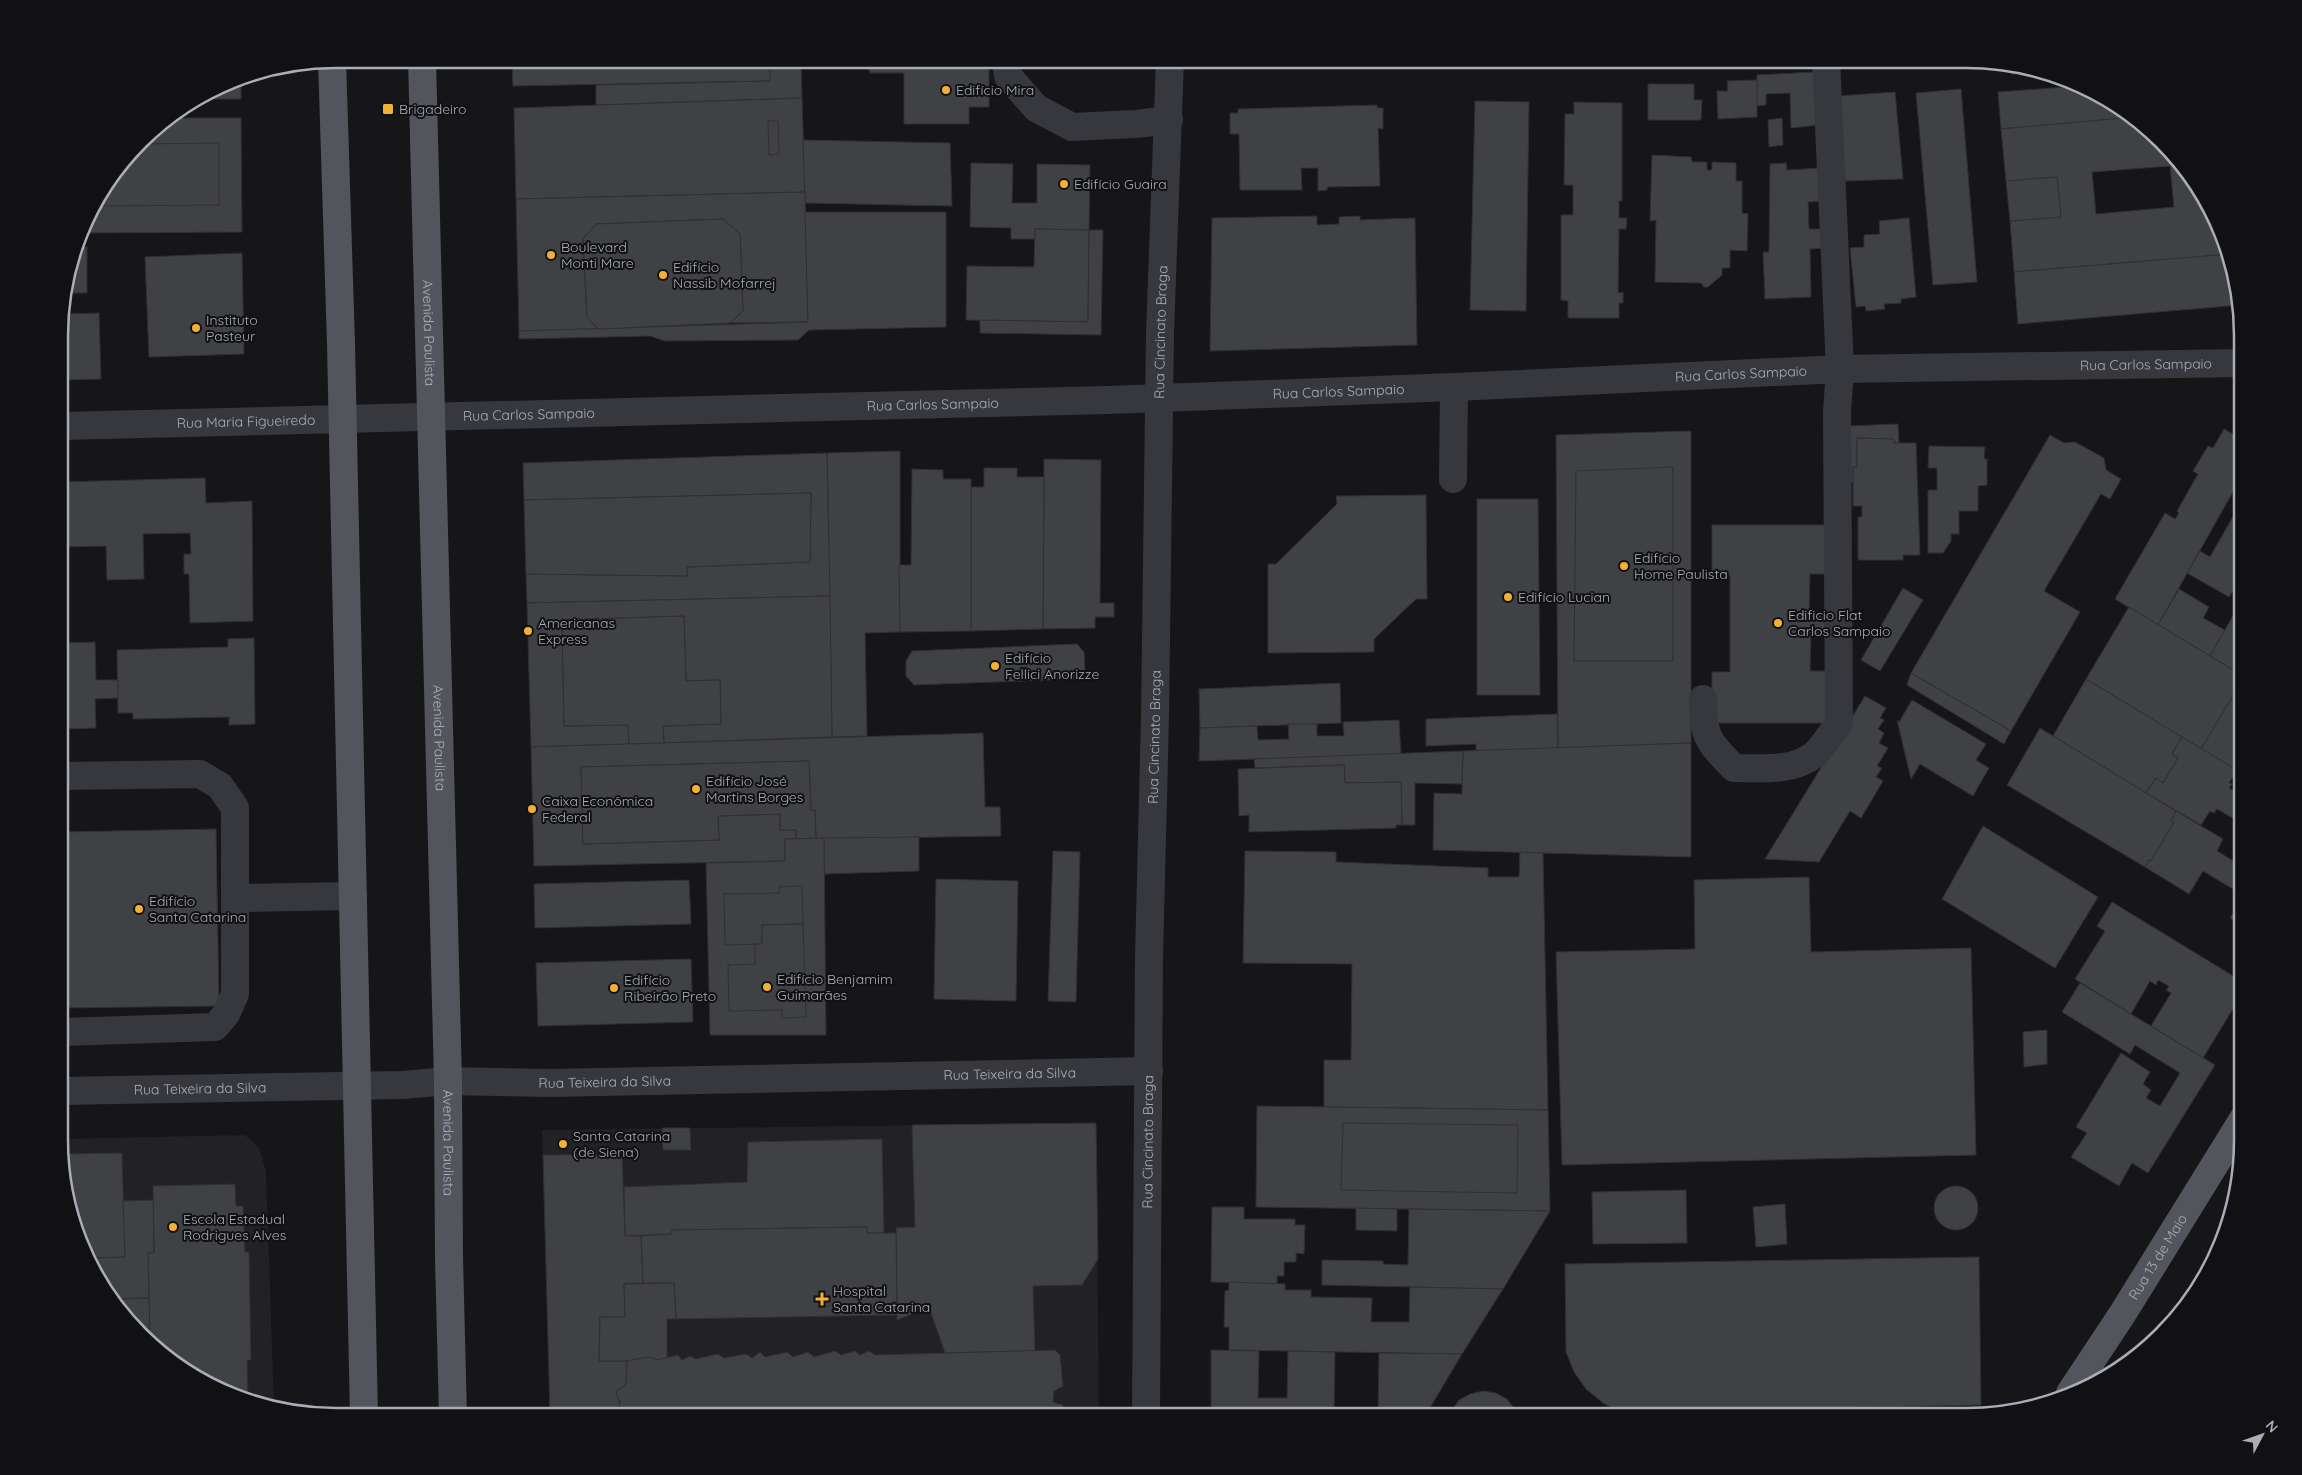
<svg xmlns="http://www.w3.org/2000/svg" width="2302" height="1475" font-family="Quicksand,sans-serif">
<style>
.built{fill:#222225}
.building{fill:#404145;stroke:#303034;fill-rule:evenodd}
.lines{fill:none;stroke-linecap:round;stroke-linejoin:round}
.minor{stroke:#37383d;stroke-width:28}
.major{stroke:#53555c;stroke-width:28}
.poi-dot{fill:#f2b134;stroke:#111113;stroke-width:2}
.labels{text-anchor:middle;stroke-width:4;stroke-linejoin:round;paint-order:stroke}
.poi-label{font-size:14px;fill:#a8adb8;stroke:#111113;text-anchor:start}
.street-label{font-size:14px;fill:#a8adb8;stroke:#111113}
.rim{fill:none;stroke:#a8adb8;stroke-width:2.5}
</style>
<rect width="100%" height="100%" fill="#161618"/>
<g class="built">
<path d="M1096,1123L1099,1416H550L542,1130Z"/>
<path d="M245,1135L259,1148L266,1171L274,1406L247,1402L182,1370L140,1335L96,1278L61,1175V1139Z"/>
</g>
<g class="building">
<path d="M512,59H770V81L513,86Z"/>
<path d="M770,59H801L802,98L596,105V85L770,81Z"/>
<path d="M865,59H989V107H969V124H904V73H870Z"/>
<rect x="1278" y="59" width="155" height="7"/>
<path d="M2011,66L2043,71L2012,74Z"/>
<path d="M1815,72L1819,125L1791,128L1790,93L1766,94V105L1757,106V75Z"/>
<path d="M241,78V99H199L230,80Z"/>
<path d="M1757,80V117L1718,119L1717,91H1728L1727,81Z"/>
<path d="M1648,84H1694V100H1702L1701,120H1648Z"/>
<path d="M2080,86L2120,105L2135,117L2001,129L1998,92Z"/>
<path d="M1961,89L1977,282L1933,285L1916,93Z"/>
<path d="M1895,92L1903,179L1845,181L1838,96Z"/>
<path d="M802,98L805,192L516,199L514,108Z"/>
<path d="M1475,101L1529,102L1526,311L1470,310Z"/>
<path d="M1574,102L1622,103V201H1619V218H1627L1626,229H1619L1618,293L1623,292V303H1619V318H1568V301L1561,300V215H1573V185H1564L1565,114H1574Z"/>
<path d="M1377,105V108H1383V129L1378,128L1380,186L1327,187V190L1318,191V168H1301L1302,190H1240L1239,134H1230V113H1238V109Z"/>
<path d="M2135,117L2162,140L2206,197L2230,254L2014,272L2010,221L2061,217L2057,177L2006,181L2001,129ZM2170,166L2174,207L2096,214L2092,172Z"/>
<path d="M169,118H241L242,232L81,233L87,213L153,128Z"/>
<path d="M1782,118L1783,145L1769,147L1768,120Z"/>
<path d="M768,121H778L779,154L769,155Z"/>
<path d="M803,140L950,143L952,206L805,203Z"/>
<path d="M219,143V205L93,206L140,144Z"/>
<path d="M1652,155L1691,157L1692,162H1707V170H1712V162L1736,163V181H1742V213L1748,214L1747,251L1730,250V268H1722V275L1708,287H1704L1701,283L1655,282L1656,220L1650,221Z"/>
<path d="M971,163L1013,164L1012,203H1037V164L1090,165L1089,230L1035,229V239H1011V228L970,227Z"/>
<path d="M1786,163L1787,170L1822,168L1824,201L1808,202L1809,229H1825L1827,248L1810,249L1811,297L1765,299L1763,252H1769L1770,164Z"/>
<path d="M2057,177L2061,217L2010,221L2006,181Z"/>
<path d="M805,192L808,322L730,323L743,311L740,234L723,219L596,224L583,239L587,318L599,329L519,331L516,199Z"/>
<path d="M805,212H946V327L809,330L798,340L665,341L650,336L519,339V331L808,322Z"/>
<path d="M1317,216V225L1339,224V217L1360,216V220L1415,218L1417,345L1210,351L1212,218Z"/>
<path d="M1909,218L1916,297L1901,299V303L1884,304L1885,309L1866,311L1865,306L1856,307L1850,248L1864,247V235L1880,234L1879,221Z"/>
<path d="M723,219L740,234L743,311L730,323L599,329L587,318L583,239L596,224Z"/>
<path d="M1035,229L1089,230L1088,322L966,320L967,266L1034,267Z"/>
<path d="M1089,230H1103L1101,335L980,333V320L1088,322Z"/>
<path d="M77,247H87V293H63Z"/>
<path d="M242,253L244,354L149,357L145,257Z"/>
<path d="M2230,254L2240,305L2018,324L2014,272Z"/>
<path d="M99,313L101,379L61,380V314Z"/>
<path d="M1898,424L1899,443H1894V439L1857,438V467H1853V482H1847L1848,426Z"/>
<path d="M2224,429L2238,437L2239,434L2243,436V474L2158,625L2115,599L2165,513L2175,519L2179,513L2177,511L2198,474L2193,471L2208,446L2213,448Z"/>
<path d="M1691,431V743L1558,748L1556,435Z"/>
<path d="M2050,435L2064,443L2075,442L2104,458L2106,470L2121,479L2110,499L2101,494L2044,591L2080,612L2011,731L1911,673Z"/>
<path d="M1857,438L1894,439V443H1916L1920,555H1903V560H1858V517H1862V506H1853V467H1857Z"/>
<path d="M1929,446L1985,447L1984,459H1987V485L1978,486V511H1959V534H1951V541L1943,553H1928V490H1937V468H1928Z"/>
<path d="M900,451V632L865,633L867,736L832,737L827,453Z"/>
<path d="M827,453L830,596L527,603L526,574L687,576V567L810,562L811,493L524,500L523,463Z"/>
<path d="M1044,459L1101,460L1100,603H1114V617H1095V628L1043,629Z"/>
<path d="M1673,467V661H1574L1576,471Z"/>
<path d="M984,468H1017V477H1044L1043,629L971,631V487H984Z"/>
<path d="M912,469L943,470V479H971V631L900,632L899,565H911Z"/>
<path d="M205,478L206,503L252,501L253,621L190,623L189,574H184V554H191L190,533L143,534L144,579L107,580L106,546L61,547V482Z"/>
<path d="M811,493L810,562L687,567V576L526,574L524,500Z"/>
<path d="M1426,495L1427,599H1416L1374,639V652L1268,653V564H1276L1337,504L1336,496Z"/>
<path d="M1477,499H1538L1540,695H1477Z"/>
<path d="M2243,499V576L2229,597L2187,573L2200,551L2210,557Z"/>
<path d="M1712,525H1829V574H1810L1809,613H1827V633H1811L1810,671H1829L1828,723H1712V672H1730V575H1712Z"/>
<path d="M1903,588L1923,600L1880,671L1861,660Z"/>
<path d="M2179,589L2209,607L2203,618L2225,630L2210,656L2158,625Z"/>
<path d="M830,596L832,737L664,743L663,726L721,724L720,680L686,681L684,616L562,620L564,726L628,725L629,744L531,747L527,603Z"/>
<path d="M2243,598V676L2210,656Z"/>
<path d="M2129,607L2243,676V679L2201,749L2086,679Z"/>
<path d="M684,616L686,681L720,680L721,724L663,726L664,743L629,744L628,725L564,726L562,620Z"/>
<path d="M254,638L255,724L229,725V717L133,719V713H118L117,650L228,647V639Z"/>
<path d="M95,642L96,680H118V698L95,699L96,728L61,729V643Z"/>
<path d="M1077,644L1084,652L1085,670L1079,679L914,685L906,676V661L912,651Z"/>
<path d="M1911,673L2011,731L2004,744L1907,685Z"/>
<path d="M2086,679L2182,737L2172,754L2178,758L2163,783L2156,778L2146,793L2053,736Z"/>
<path d="M2243,679V774L2201,749Z"/>
<path d="M1340,683L1341,723L1200,728L1199,689Z"/>
<path d="M1865,696L1886,708L1880,718L1884,720L1878,729L1884,733L1879,743L1888,748L1877,766L1882,768L1876,777L1883,781L1861,818L1850,811L1819,862L1765,859Z"/>
<path d="M1912,700L1986,744L1976,760L1989,768L1973,796L1920,764L1911,779L1897,720L1899,722Z"/>
<path d="M1557,714L1558,748L1476,751V744L1426,746V719Z"/>
<path d="M1399,720L1401,754L1199,761L1200,728L1257,726L1258,740L1289,739L1288,724H1317V736H1344L1343,722Z"/>
<path d="M2040,728L2176,811L2171,820L2174,822L2151,861L2149,860L2145,867L2007,785Z"/>
<path d="M983,733L985,807H1000L1001,836L816,839L815,810L811,811L809,761L581,767L583,844L719,840L718,816L780,814V830H796V839H785V861L534,866L531,747Z"/>
<path d="M2182,737L2237,770L2229,783L2232,784L2229,788L2243,797V824L2217,809L2214,813L2210,811L2201,825L2146,793L2156,778L2163,783L2178,758L2172,754Z"/>
<path d="M1691,743V857L1433,850L1434,793L1462,794L1463,751Z"/>
<path d="M1463,751L1462,784L1415,783V825H1402L1401,782L1345,783L1344,765L1255,768L1254,759Z"/>
<path d="M809,761L811,811L815,810L816,839H796V830H780V814L718,816L719,840L583,844L581,767Z"/>
<path d="M1344,765L1345,783L1401,782L1402,825H1396V828L1249,832V815L1239,816L1238,769Z"/>
<path d="M2176,811L2223,839L2217,851L2243,867V895L2203,871L2189,894L2145,867L2149,860L2151,861L2174,822L2171,820Z"/>
<path d="M1983,826L2098,897L2055,968L1942,899Z"/>
<path d="M216,829L219,1006L61,1008V832Z"/>
<path d="M919,837V871L824,874V838Z"/>
<path d="M824,838L826,1035H710L706,863L785,861V839Z"/>
<path d="M1053,851L1080,852L1076,1002L1048,1001Z"/>
<path d="M1245,851L1336,852V862L1488,868V877H1519L1520,852L1543,853L1548,1110L1324,1107V1060H1351L1352,964L1243,963Z"/>
<path d="M1809,877L1811,952L1971,948L1976,1155L1562,1165L1556,952L1695,949L1694,880Z"/>
<path d="M936,879L1018,881L1016,1001L934,999Z"/>
<path d="M689,880L691,924L535,928L534,884Z"/>
<path d="M802,886L803,924L762,925V944L725,945L724,894L779,893V887Z"/>
<path d="M2243,897V926L2230,918Z"/>
<path d="M2112,902L2243,982V1010L2241,1012L2234,1007L2203,1058L2151,1026L2171,993L2166,990L2169,986L2158,980L2156,985L2150,981L2131,1014L2075,979L2105,931L2097,926Z"/>
<path d="M803,924L806,1017L782,1018V1010L729,1011L728,965L755,964V944H762V925Z"/>
<path d="M691,959L693,1022L538,1026L536,963Z"/>
<path d="M2080,983L2215,1065L2148,1173L2132,1163L2119,1186L2071,1157L2087,1133L2076,1127L2121,1053L2150,1072L2143,1084L2151,1090L2146,1098L2160,1106L2180,1073L2135,1045L2130,1054L2062,1012Z"/>
<path d="M2047,1030V1064L2024,1067L2023,1032Z"/>
<path d="M1257,1106L1548,1110L1550,1211L1256,1207Z"/>
<path d="M1096,1123L1098,1259L1082,1285L1033,1286L1035,1351L945,1353L929,1307L897,1320L896,1228L915,1227L912,1125Z"/>
<path d="M1343,1123L1518,1125L1517,1193L1341,1190Z"/>
<path d="M662,1128H690L691,1150H663Z"/>
<path d="M882,1139L884,1233H867V1227L672,1230V1234L625,1236L624,1187L747,1182L748,1142Z"/>
<path d="M122,1153L125,1257L95,1258L96,1277L61,1175V1154Z"/>
<path d="M622,1154L625,1236H641L643,1283L624,1284L625,1317H600L599,1361H627L626,1384L616,1392L620,1403L619,1410L617,1416H550L543,1155Z"/>
<path d="M235,1184L236,1206H243L245,1252H249L251,1360H247L248,1402L182,1370L150,1344L148,1253L154,1252L153,1186Z"/>
<circle cx="1956" cy="1208" r="22"/>
<path d="M1686,1190L1687,1243L1593,1244L1592,1192Z"/>
<path d="M153,1200L154,1252L148,1253L149,1298L112,1299L96,1278L95,1258L125,1257L123,1201Z"/>
<path d="M1785,1204L1787,1244L1756,1247L1753,1207Z"/>
<path d="M1212,1207H1244V1219H1295V1225H1305L1304,1254L1296,1253V1262H1284V1276H1277V1284L1211,1282Z"/>
<path d="M1356,1208L1397,1209V1231L1356,1230Z"/>
<path d="M1409,1209L1550,1211L1503,1289L1322,1285V1260L1383,1261V1264L1408,1265Z"/>
<path d="M867,1227V1233H896L897,1315L676,1319L674,1283H643L641,1236L672,1234V1230Z"/>
<path d="M1979,1257L1981,1405L1620,1412L1603,1403L1586,1389L1574,1372L1566,1352L1565,1264Z"/>
<path d="M1229,1282L1285,1284V1290H1311V1297L1372,1298L1371,1322H1409L1410,1287L1503,1289L1462,1354L1229,1350V1327H1224L1225,1291L1229,1290Z"/>
<path d="M674,1283L676,1319H667V1358L657,1360L649,1357L627,1361H599L600,1317H625L624,1284Z"/>
<path d="M149,1298L150,1344L140,1335L120,1309L119,1299Z"/>
<path d="M1055,1350L1060,1355L1063,1386L1054,1391L1053,1402L1063,1405V1416H617L620,1403L616,1392L626,1384L627,1361L649,1357L657,1360L678,1355L682,1360L690,1356L696,1359L718,1354L724,1358L746,1354L752,1358L760,1352L765,1357L787,1352L793,1357L808,1352L814,1357L835,1351L841,1355L855,1351L860,1355L869,1351L875,1355Z"/>
<path d="M1211,1350L1259,1351L1258,1398H1287L1288,1351L1335,1352L1334,1416H1211Z"/>
<path d="M1379,1353L1462,1354L1425,1416H1378Z"/>
<path d="M1483,1391L1496,1393L1507,1399L1520,1416H1448L1459,1400L1470,1394Z"/>
</g>
<g class="lines">
<g class="minor">
<path d="M1006,59L1008,76L1036,108L1072,127L1136,124L1169,120"/>
<path id="s1" d="M61,426L1108,400L1454,387L1840,369L2243,363"/>
<path d="M1453,479L1454,387"/>
<path d="M1703,699C1703,736 1708,742 1734,768C1760,768 1792,772 1814,755C1823,747 1831,733 1839,724L1837,412L1840,369L1826,59"/>
<path d="M61,776L200,774L220,786L235,808V994L226,1014L215,1027L61,1032"/>
<path d="M236,898L353,896"/>
<path id="s2" d="M61,1091L402,1085L448,1081L551,1083L1149,1071"/>
<path id="s3" d="M1146,1416L1149,958L1155,717L1160,333L1170,59"/>
</g>
<g class="major">
<path d="M332,59L341,344L364,1416"/>
<path id="s4" d="M422,59L448,1081L449,1258L453,1416"/>
<path id="s5" d="M2070,1393L2123,1313L2243,1119"/>
</g>
</g>
<g class="poi-dot">
<circle cx="946" cy="90" r="5"/>
<rect x="382" y="103" width="12" height="12" rx="2.5"/>
<circle cx="1064" cy="184" r="5"/>
<circle cx="551" cy="255" r="5"/>
<circle cx="663" cy="275" r="5"/>
<circle cx="196" cy="328" r="5"/>
<circle cx="1624" cy="566" r="5"/>
<circle cx="1508" cy="597" r="5"/>
<circle cx="1778" cy="623" r="5"/>
<circle cx="528" cy="631" r="5"/>
<circle cx="995" cy="666" r="5"/>
<circle cx="696" cy="789" r="5"/>
<circle cx="532" cy="809" r="5"/>
<circle cx="139" cy="909" r="5"/>
<circle cx="767" cy="987" r="5"/>
<circle cx="614" cy="988" r="5"/>
<circle cx="563" cy="1144" r="5"/>
<circle cx="173" cy="1227" r="5"/>
<path d="M819.5 1291.5h5v5h5v5h-5v5h-5v-5h-5v-5h5z"/>
</g>
<g class="labels">
<g class="poi-label">
<text x="956" y="95">Edifício Mira</text>
<text x="399" y="114">Brigadeiro</text>
<text x="1074" y="189">Edifício Guaira</text>
<text x="561" y="252">Boulevard<tspan x="561" dy="16">Monti Mare</tspan></text>
<text x="673" y="272">Edifício<tspan x="673" dy="16">Nassib Mofarrej</tspan></text>
<text x="206" y="325">Instituto<tspan x="206" dy="16">Pasteur</tspan></text>
<text x="1634" y="563">Edifício<tspan x="1634" dy="16">Home Paulista</tspan></text>
<text x="1518" y="602">Edifício Lucian</text>
<text x="1788" y="620">Edificio Flat<tspan x="1788" dy="16">Carlos Sampaio</tspan></text>
<text x="538" y="628">Americanas<tspan x="538" dy="16">Express</tspan></text>
<text x="1005" y="663">Edifício<tspan x="1005" dy="16">Fellici Anorizze</tspan></text>
<text x="706" y="786">Edifício José<tspan x="706" dy="16">Martins Borges</tspan></text>
<text x="542" y="806">Caixa Econômica<tspan x="542" dy="16">Federal</tspan></text>
<text x="149" y="906">Edifício<tspan x="149" dy="16">Santa Catarina</tspan></text>
<text x="777" y="984">Edifício Benjamim<tspan x="777" dy="16">Guimarães</tspan></text>
<text x="624" y="985">Edifício<tspan x="624" dy="16">Ribeirão Preto</tspan></text>
<text x="573" y="1141">Santa Catarina<tspan x="573" dy="16">(de Siena)</tspan></text>
<text x="183" y="1224">Escola Estadual<tspan x="183" dy="16">Rodrigues Alves</tspan></text>
<text x="833" y="1296">Hospital<tspan x="833" dy="16">Santa Catarina</tspan></text>
</g>
<g class="street-label">
<text dy="5" stroke="none"><textPath href="#s3" startOffset="1084">Rua Cincinato Braga</textPath></text>
<text dy="5" stroke="none"><textPath href="#s4" startOffset="274">Avenida Paulista</textPath></text>
<text dy="5" stroke="none"><textPath href="#s1" startOffset="2086">Rua Carlos Sampaio</textPath></text>
<text dy="5" stroke="none"><textPath href="#s1" startOffset="1681">Rua Carlos Sampaio</textPath></text>
<text dy="5" stroke="none"><textPath href="#s1" startOffset="1278">Rua Carlos Sampaio</textPath></text>
<text dy="5" stroke="none"><textPath href="#s1" startOffset="872">Rua Carlos Sampaio</textPath></text>
<text dy="5" stroke="none"><textPath href="#s1" startOffset="468">Rua Carlos Sampaio</textPath></text>
<text dy="5" stroke="none"><textPath href="#s1" startOffset="185">Rua Maria Figueiredo</textPath></text>
<text dy="5" stroke="none"><textPath href="#s4" startOffset="679">Avenida Paulista</textPath></text>
<text dy="5" stroke="none"><textPath href="#s3" startOffset="679">Rua Cincinato Braga</textPath></text>
<text dy="5" stroke="none"><textPath href="#s2" startOffset="949">Rua Teixeira da Silva</textPath></text>
<text dy="5" stroke="none"><textPath href="#s2" startOffset="544">Rua Teixeira da Silva</textPath></text>
<text dy="5" stroke="none"><textPath href="#s2" startOffset="139">Rua Teixeira da Silva</textPath></text>
<text dy="5" stroke="none"><textPath href="#s4" startOffset="1084">Avenida Paulista</textPath></text>
<text dy="5" stroke="none"><textPath href="#s3" startOffset="274">Rua Cincinato Braga</textPath></text>
<text dy="5" stroke="none"><textPath href="#s5" startOffset="162">Rua 13 de Maio</textPath></text>
</g>
</g>
<path d="M0 0H2302V1475H0ZM336 68H1966A268 268 0 0 1 2234 336V1140A268 268 0 0 1 1966 1408H336A268 268 0 0 1 68 1140V336A268 268 0 0 1 336 68Z" fill="#111113" fill-rule="evenodd"/>
<path class="rim" d="M336 68H1966A268 268 0 0 1 2234 336V1140A268 268 0 0 1 1966 1408H336A268 268 0 0 1 68 1140V336A268 268 0 0 1 336 68Z"/>
<g transform="translate(2262 1435) rotate(49)" stroke="#111113" stroke-width="4" paint-order="stroke">
<path d="M0-4L9 19L0 12L-9 19Z" fill="#a8adb8"/>
<text y="-8" font-size="14" font-weight="bold" text-anchor="middle" fill="#a8adb8">N</text>
</g>
</svg>
